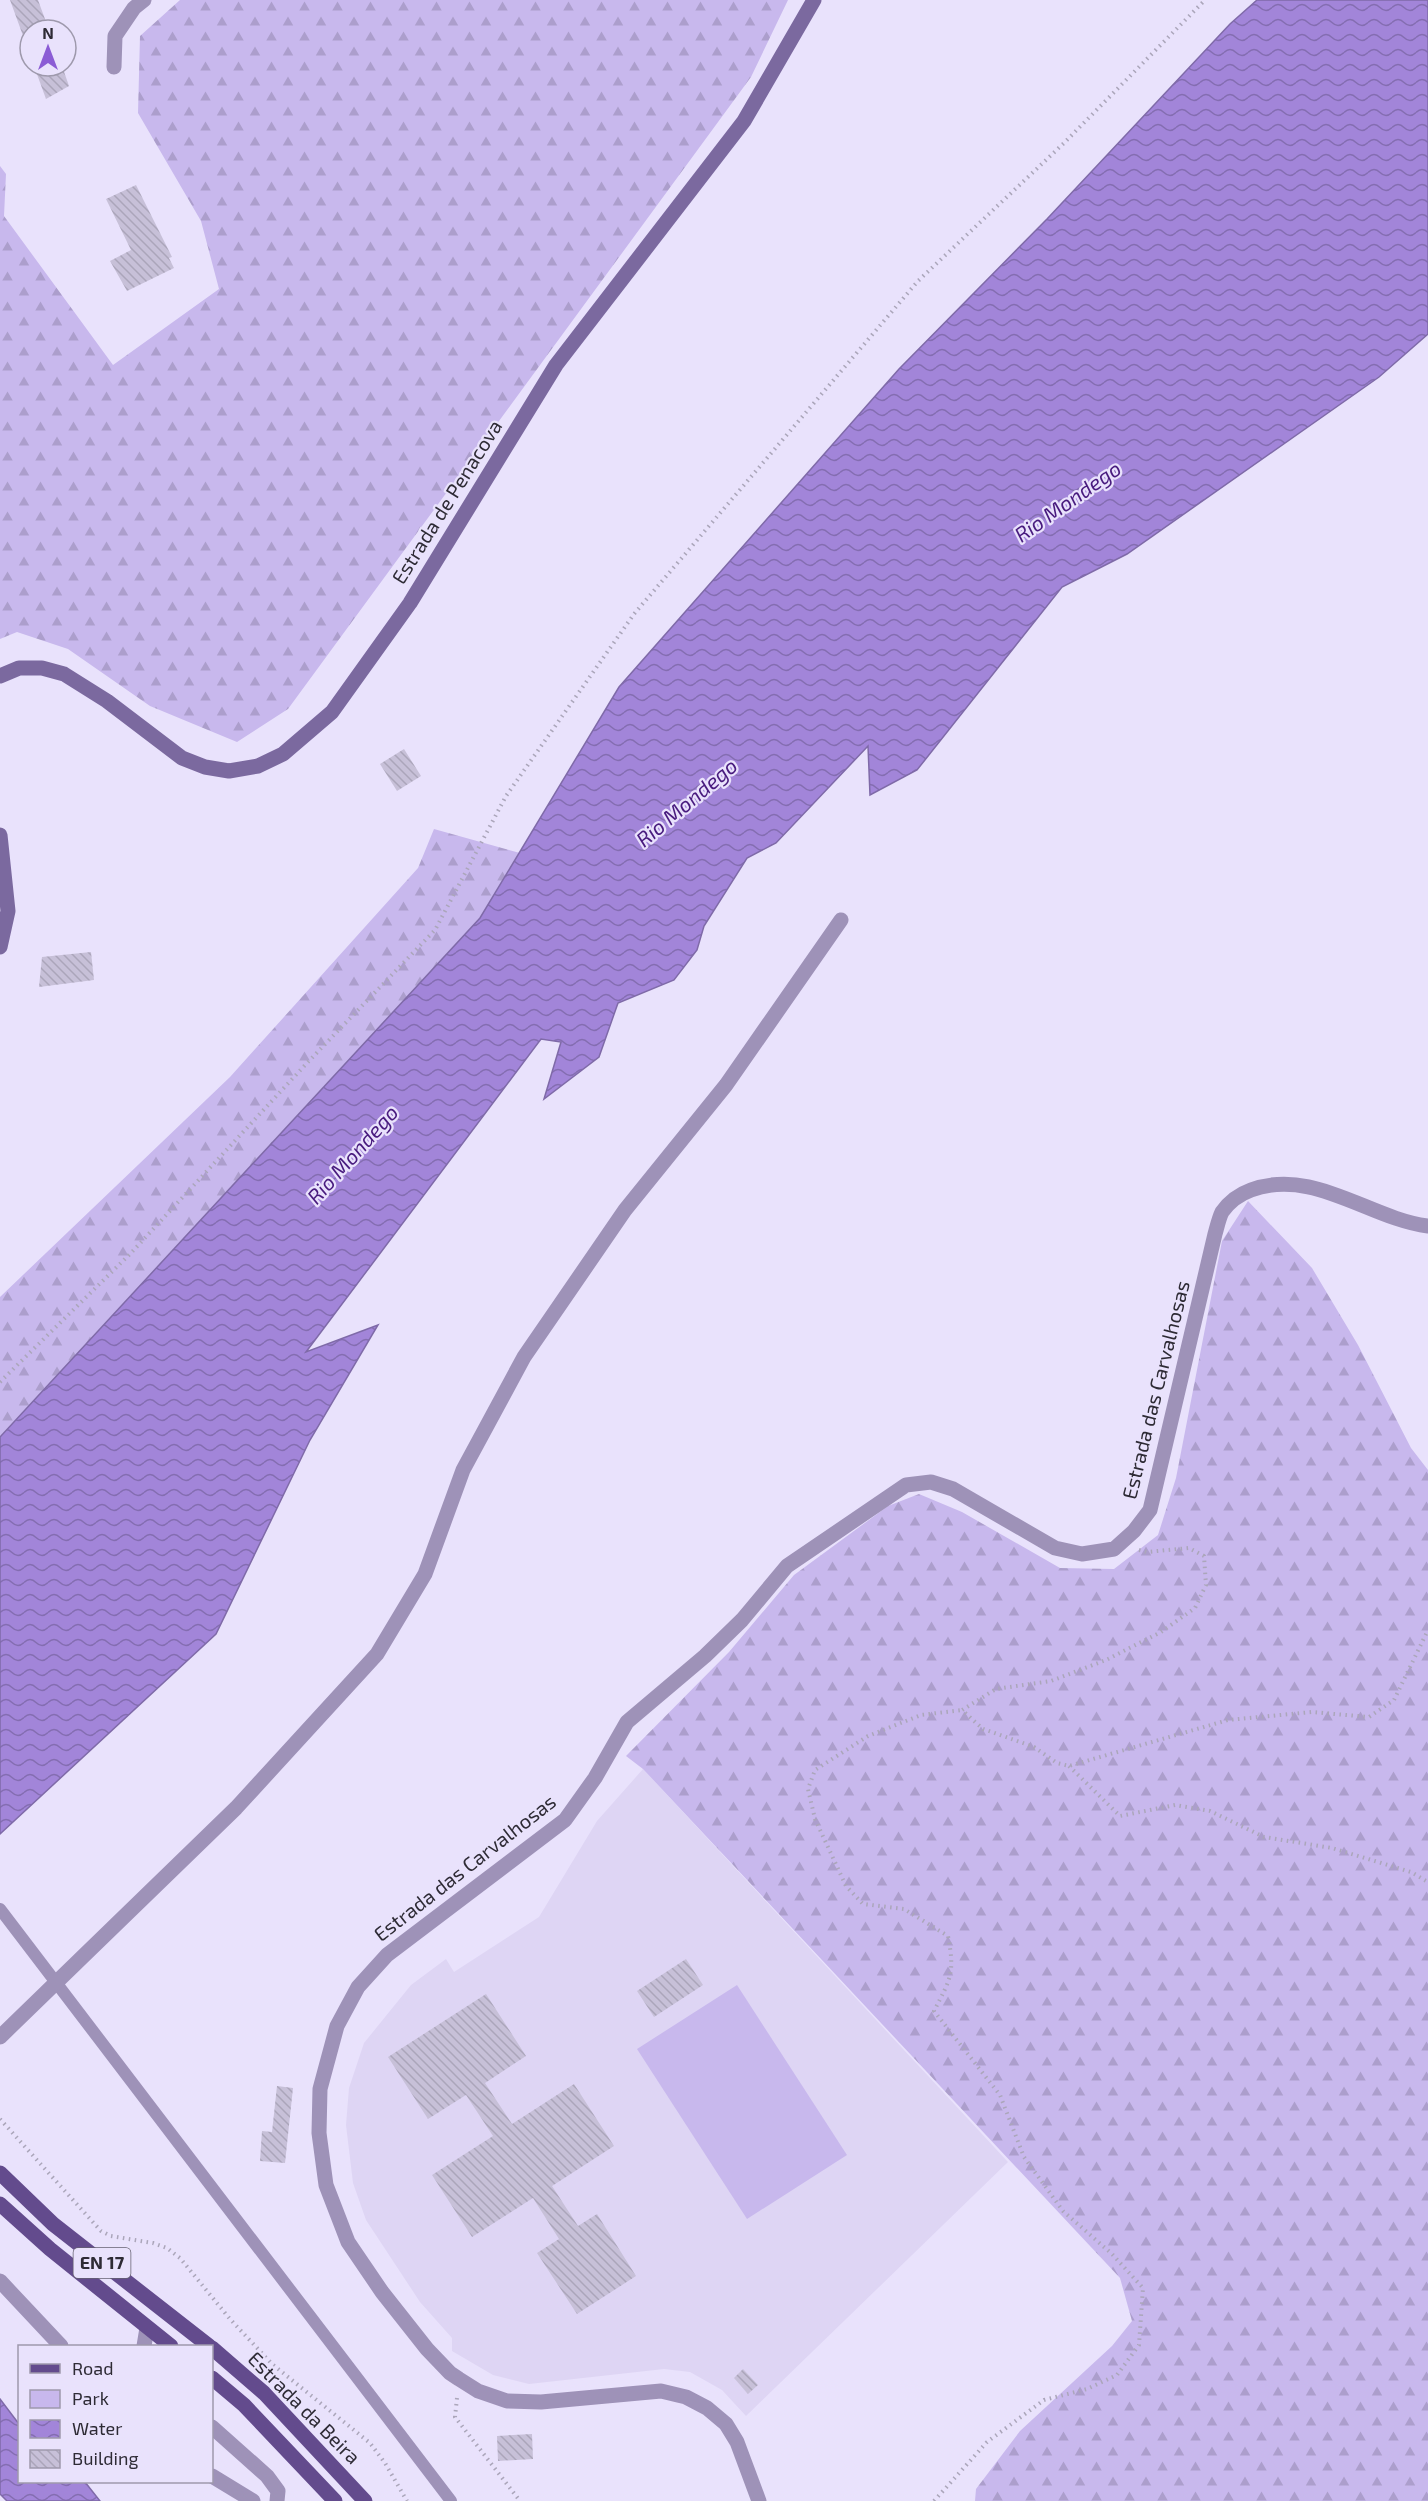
<svg xmlns="http://www.w3.org/2000/svg" width="1428" height="2501" font-family="'Exo 2',sans-serif">
<style>
.built{fill:#ded5f4}
.green{fill:#c8b8ed}
.forest{fill:url(#forest-firs)}
.water{fill:url(#water-waves);stroke:#7f6aa8;stroke-width:1.5}
.building{fill:url(#building-back-hatch)}
.lines{fill:none;stroke-linecap:round;stroke-linejoin:round}
.path{stroke:#aba6ba;stroke-width:4;stroke-dasharray:1.5 4.5;stroke-linecap:butt}
.service{stroke:#9e92b8;stroke-width:12}
.minor{stroke:#9e92b8;stroke-width:15}
.tertiary{stroke:#9e92b8;stroke-width:15}
.secondary{stroke:#7b699f;stroke-width:15}
.primary{stroke:#634b8d;stroke-width:15}
.labels{text-anchor:middle;stroke-width:4.5;stroke-linejoin:round;paint-order:stroke}
.shield{fill:#e9e2fc;stroke:#666271;stroke-width:1.5}
.shield-label{font-size:18px;font-weight:bold;fill:#2e2b35}
.street-label{font-size:20px;fill:#2e2b35;stroke:#e9e2fc}
.water-label{font-size:21px;font-style:italic;fill:#481b7e;stroke:#e9e2fc}
</style>
<defs>
<pattern id="forest-firs" width="22" height="20" patternUnits="userSpaceOnUse" patternTransform="scale(1.5)"><rect width="22" height="20" fill="#c8b8ed"/><path d="M5 1l3.5 6h-7zM16 11l3.5 6h-7z" fill="#ac9ecc"/></pattern>
<pattern id="water-waves" width="16" height="10" patternUnits="userSpaceOnUse" patternTransform="scale(1.5)"><rect width="16" height="10" fill="#a285d9"/><path d="M0 5q4-4 8 0t8 0" fill="none" stroke="#846db1"/></pattern>
<pattern id="building-back-hatch" width="6" height="6" patternUnits="userSpaceOnUse" patternTransform="scale(1.5)"><rect width="6" height="6" fill="#c7c0d8"/><path d="M-1 5l2 2M0 0l6 6M5-1l2 2" fill="none" stroke="#aba5ba"/></pattern>
</defs>
<rect width="100%" height="100%" fill="#e9e2fc"/>
<path class="built" d="M643,1769L1008,2162L746,2416L722,2390L690,2372L664,2369L529,2384L493,2375L452,2351V2338L420,2302L366,2220L353,2183L346,2125L349,2088L364,2043L411,1985L446,1959L454,1972L539,1917L597,1821Z"/>
<path class="green" d="M737,1985L847,2155L747,2219L637,2049Z"/>
<g class="forest">
<path d="M180,0H788L751,77L288,709L237,742L150,706L68,649L17,632L0,639V166L6,174L4,216L113,365L219,289L201,221L138,113L140,36Z"/>
<path d="M434,829L520,853L480,918L0,1437V1297L230,1077L418,868Z"/>
<path d="M1248,1201L1312,1268L1358,1345L1411,1448L1428,1470V2501H975L976,2489L1020,2431L1112,2346L1132,2321L1120,2278L643,1769L626,1756L729,1652L794,1575L888,1506L919,1494L962,1512L1060,1568L1114,1569L1158,1535L1176,1478L1222,1241Z"/>
</g>
<g class="water">
<path d="M1257,0H1428V334L1379,377L1127,554L1062,587L917,770L870,795L868,746L776,843L747,858L704,926L697,950L674,980L618,1003L599,1057L544,1099L561,1042L541,1039L306,1352L378,1325L310,1440L216,1634L0,1834V1437L480,918L619,687L899,369L1047,219L1230,24Z"/>
<path d="M0,2399L19,2424L20,2482H85L100,2501H7L0,2494Z"/>
</g>
<g class="building">
<path d="M10,0H38L49,30H30V55Z"/>
<path d="M34,66H62L69,86L46,99Z"/>
<path d="M136,185L172,257L169,258L174,268L127,291L110,261L131,250L106,199Z"/>
<path d="M404,749L421,776L397,791L380,764Z"/>
<path d="M91,952L94,980L39,987L42,957Z"/>
<path d="M686,1959L703,1985L654,2017L637,1991Z"/>
<path d="M486,1994L526,2056L485,2083L512,2124L574,2084L614,2146L552,2186L578,2226L597,2214L636,2276L577,2314L537,2253L559,2239L533,2198L472,2237L432,2175L493,2136L466,2095L428,2119L388,2057Z"/>
<path d="M277,2086L293,2088L285,2163L260,2161L262,2131L272,2132Z"/>
<path d="M743,2369L758,2385L748,2394L734,2378Z"/>
<path d="M532,2434L533,2459L498,2461L497,2436Z"/>
</g>
<g class="lines">
<g class="path">
<path d="M0,1382L131,1253L307,1063L435,930L506,796L634,614L918,281L1064,143L1205,0"/>
<path d="M1139,1550L1147,1552L1189,1548L1204,1556L1206,1585L1195,1608L1161,1632L1106,1660L1051,1681L996,1689L962,1710L983,1729L1034,1747L1057,1763L1069,1766L1228,1720L1312,1712L1369,1717L1394,1700L1428,1630"/>
<path d="M1069,1766L1120,1816L1175,1805L1210,1811L1264,1837L1332,1848L1411,1872L1428,1882"/>
<path d="M0,2119L101,2231L111,2236L153,2243L167,2248L180,2258L230,2319L272,2364L370,2443L385,2463L407,2501"/>
<path d="M457,2398L455,2417L520,2501"/>
<path d="M934,2501L987,2442L1044,2400L1087,2389L1117,2375L1139,2345L1143,2288L1112,2254L1063,2211L1024,2157L1000,2095L934,2011C951,1978 955,1973 948,1936L904,1909L863,1904L846,1886L815,1819L808,1789L815,1770L868,1736L921,1715L962,1710"/>
</g>
<path class="service" d="M0,1909L451,2501"/>
<g class="minor">
<path d="M114,67L115,36L134,8L144,0"/>
<path d="M0,2037L236,1808L377,1654L425,1574L463,1470L524,1357L625,1210L726,1085L841,920"/>
<path d="M0,2281L61,2346"/>
<path d="M144,2346L147,2328"/>
<path d="M212,2427L267,2476L278,2491L277,2501"/>
<path d="M212,2476L253,2501"/>
</g>
<path class="tertiary" d="M759,2501L737,2442L726,2424L707,2408L686,2397L661,2391L541,2402L507,2401L478,2391L459,2379L450,2373L427,2349L382,2292L348,2242L326,2185L319,2133L320,2089L337,2026L358,1987L387,1955L565,1820L595,1778L627,1722L705,1656L742,1620L787,1566L906,1485L931,1482L953,1489L1055,1548L1082,1554L1114,1549L1134,1531L1150,1510L1215,1234C1217,1227 1219,1218 1222,1212C1229,1202 1240,1194 1251,1190C1313,1167 1370,1219 1428,1226"/>
<g class="secondary">
<path d="M0,676L19,668H42L64,674L107,701L182,758L205,767L229,771L258,766L283,754L332,712L410,603L556,365L744,121L814,0"/>
<path d="M0,835L8,911L0,947"/>
</g>
<g class="primary">
<path d="M0,2173L53,2224L209,2346"/>
<path d="M0,2204L50,2249L171,2346"/>
<path d="M212,2348L264,2393L365,2501"/>
<path d="M212,2378L244,2405L335,2501"/>
</g>
</g>
<g class="labels">
<rect class="shield" x="73.5" y="2248" width="57" height="30" rx="4.5"/>
<g class="shield-label">
<text x="102" y="2269">EN 17</text>
</g>
<g class="street-label">
<text transform="translate(447 502) rotate(-58)" y="7">Estrada de Penacova</text>
<text transform="translate(1156 1390) rotate(-76)" y="7">Estrada das Carvalhosas</text>
<text transform="translate(465 1868) rotate(-38)" y="7">Estrada das Carvalhosas</text>
<text transform="translate(304 2408) rotate(45)" y="7">Estrada da Beira</text>
</g>
<g class="water-label">
<text transform="translate(1068 502) rotate(-35)" y="7">Rio Mondego</text>
<text transform="translate(687 803) rotate(-40)" y="7">Rio Mondego</text>
<text transform="translate(353 1155) rotate(-48)" y="7">Rio Mondego</text>
</g>
</g>
<rect x="18" y="2345" width="195" height="138" fill="#e9e2fc" stroke="#9e99ac" stroke-width="1.5"/>
<rect x="30" y="2364" width="30" height="9" fill="#634b8d" stroke="#9e99ac" stroke-width="1.5"/>
<text x="72" y="2375" font-size="18" fill="#2e2b35">Road</text>
<rect x="30" y="2390" width="30" height="18" fill="#c8b8ed" stroke="#9e99ac" stroke-width="1.5"/>
<text x="72" y="2405" font-size="18" fill="#2e2b35">Park</text>
<rect x="30" y="2420" width="30" height="18" fill="url(#water-waves)" stroke="#9e99ac" stroke-width="1.5"/>
<text x="72" y="2435" font-size="18" fill="#2e2b35">Water</text>
<rect x="30" y="2450" width="30" height="18" fill="url(#building-back-hatch)" stroke="#9e99ac" stroke-width="1.5"/>
<text x="72" y="2465" font-size="18" fill="#2e2b35">Building</text>
<g transform="translate(48 48)"><circle r="28" fill="#e9e2fc" stroke="#9e99ac" stroke-width="1.5"/>
<path d="M0-4.5L10 22L0 15L-10 22Z" fill="#8b5cd5"/>
<text y="-9" font-size="16" font-weight="bold" text-anchor="middle" fill="#2e2b35">N</text>
</g>
</svg>
